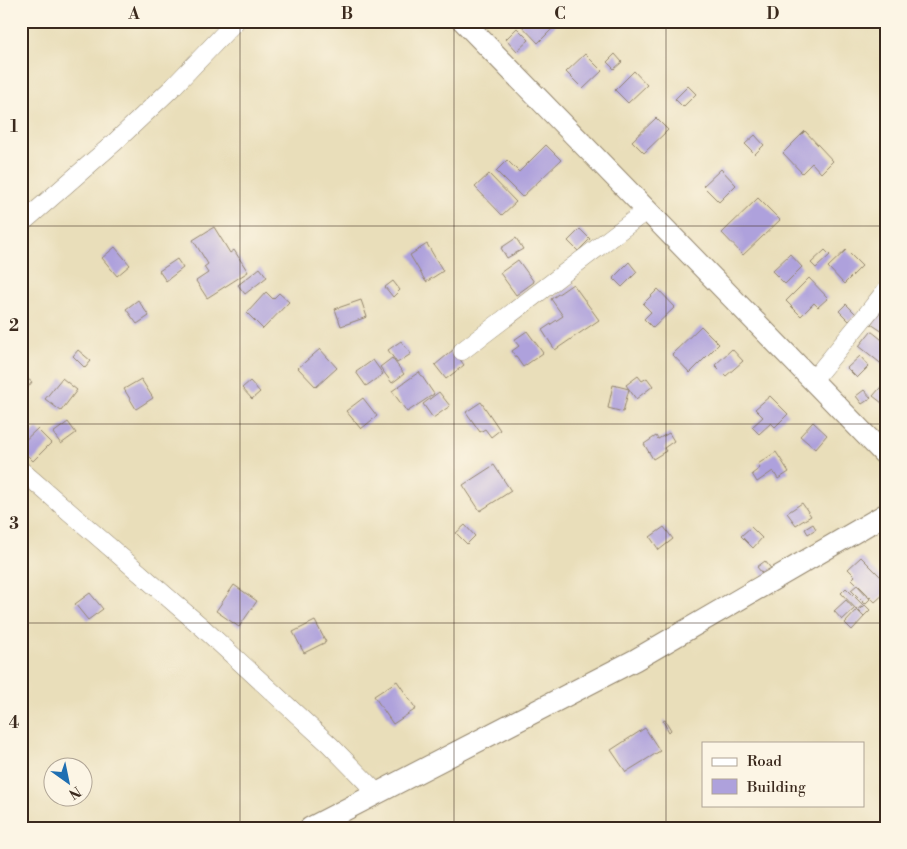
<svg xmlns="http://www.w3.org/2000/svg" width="907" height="849" font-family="'Libre Bodoni',serif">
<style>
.building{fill:#aea1dc}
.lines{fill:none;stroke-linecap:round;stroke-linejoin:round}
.minor-casing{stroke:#92846c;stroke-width:19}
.tertiary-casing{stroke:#92846c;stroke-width:23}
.minor{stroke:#fff;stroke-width:18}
.tertiary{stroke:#fff;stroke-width:21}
.grid{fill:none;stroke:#3b2a1e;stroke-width:1;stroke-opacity:0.55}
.neatline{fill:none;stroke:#3b2a1e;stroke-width:2}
.grid-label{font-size:16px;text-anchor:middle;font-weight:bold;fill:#3b2a1e}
</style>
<rect width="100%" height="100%" fill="#fcf5e5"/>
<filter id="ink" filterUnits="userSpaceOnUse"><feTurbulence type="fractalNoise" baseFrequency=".02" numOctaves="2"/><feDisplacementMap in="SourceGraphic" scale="10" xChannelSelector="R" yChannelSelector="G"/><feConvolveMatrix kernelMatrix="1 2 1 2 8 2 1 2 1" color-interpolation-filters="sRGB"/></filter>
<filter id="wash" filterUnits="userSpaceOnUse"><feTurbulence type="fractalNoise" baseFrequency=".0096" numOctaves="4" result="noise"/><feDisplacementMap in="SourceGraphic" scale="20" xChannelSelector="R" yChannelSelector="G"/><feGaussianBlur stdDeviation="1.12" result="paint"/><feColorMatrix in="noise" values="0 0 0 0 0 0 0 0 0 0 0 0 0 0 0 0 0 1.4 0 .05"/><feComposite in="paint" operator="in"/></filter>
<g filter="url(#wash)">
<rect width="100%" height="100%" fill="#e9deba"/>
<g id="blocks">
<g class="building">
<path d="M524,21H560L538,43L520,24Z"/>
<path d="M517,28L529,40L517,51L506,39Z"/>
<path d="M585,54L602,71L583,89L566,72Z"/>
<path d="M615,54L622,62L614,69L607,62Z"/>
<path d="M634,71L647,85L628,103L615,90Z"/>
<path d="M688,86L696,94L683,107L675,99Z"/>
<path d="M656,118L668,130L644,153L632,141Z"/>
<path d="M805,131L833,161L821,173L812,163L802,173L783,153Z"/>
<path d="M755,135L764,145L755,154L745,144Z"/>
<path d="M546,145L561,160L522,197L496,171L507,160L519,172Z"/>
<path d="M721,169L736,185L719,202L703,186Z"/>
<path d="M489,174L516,202L502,215L475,187Z"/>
<path d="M758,198L780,220L743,255L722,233Z"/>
<path d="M214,227L230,253L234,250L248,272L207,298L196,281L208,273L204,267L208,264L193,240Z"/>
<path d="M580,229L590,239L578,251L568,241Z"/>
<path d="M516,238L523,249L507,258L501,248Z"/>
<path d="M427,244L443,271L426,282L410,255Z"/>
<path d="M115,247L130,265L117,276L102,258Z"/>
<path d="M825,250L830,255L816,268L811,263Z"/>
<path d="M846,250L862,266L844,284L828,267Z"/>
<path d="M790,254L802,267L785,284L772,271Z"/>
<path d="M177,259L183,268L166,281L159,271Z"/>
<path d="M518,260L534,282L516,295L500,273Z"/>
<path d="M629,262L637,272L622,287L613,278Z"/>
<path d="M260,268L267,277L245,294L238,285Z"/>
<path d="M809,278L828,298L818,307L814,303L801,316L786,301Z"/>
<path d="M393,281L400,290L393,297L385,287Z"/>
<path d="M573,284L599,320L555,350L542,330L563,316L551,299Z"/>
<path d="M658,289L675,307L653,328L644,319L651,312L643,304Z"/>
<path d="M266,292L273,299L279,293L289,302L263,329L247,313Z"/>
<path d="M138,300L149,316L137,324L126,309Z"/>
<path d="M361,300L367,317L341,326L335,309Z"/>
<path d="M846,304L856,314L849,321L839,311Z"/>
<path d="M882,309L886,311V334L871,324Z"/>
<path d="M701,326L719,344L690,373L672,354Z"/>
<path d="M527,331L543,353L523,367L512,351L519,346L514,340Z"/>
<path d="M871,331L886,343V363L884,366L859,346Z"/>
<path d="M401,341L411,354L397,363L388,350Z"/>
<path d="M320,349L337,368L316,387L298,368Z"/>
<path d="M732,349L743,361L726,376L715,365Z"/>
<path d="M78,350L91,361L85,368L73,356Z"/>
<path d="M453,350L464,365L446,379L435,365Z"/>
<path d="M860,356L869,366L857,378L847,368Z"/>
<path d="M392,358L404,374L392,383L380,367Z"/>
<path d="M373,360L383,374L366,386L356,372Z"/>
<path d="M419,372L434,394L407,412L392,391Z"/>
<path d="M638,376L642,381L647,378L653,386L636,399L626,385Z"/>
<path d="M26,378L32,382L25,391L21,388V385Z"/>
<path d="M62,378L77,390L61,411L45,399Z"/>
<path d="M141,379L153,398L136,409L124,389Z"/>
<path d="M250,381L260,392L252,399L242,388Z"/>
<path d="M886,381V393L883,396L886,398V406L873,396Z"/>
<path d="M613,385L629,389L623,412L608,408Z"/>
<path d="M864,390L871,398L862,404L856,396Z"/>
<path d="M439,392L450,406L433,418L423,404Z"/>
<path d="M770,396L788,414L775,427L771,423L759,434L752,427L763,417L755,409Z"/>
<path d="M363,398L377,416L361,429L346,411Z"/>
<path d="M481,402L500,430L491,437L485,429L480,432L466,412Z"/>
<path d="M68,422L76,433L61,444L53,433Z"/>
<path d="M813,422L827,435L815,449L800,436Z"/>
<path d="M37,429L51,443L33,461L21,449V444Z"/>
<path d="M669,433L674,441L664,448L666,451L653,459L644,444L656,436L658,439Z"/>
<path d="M776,452L789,472L778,479L773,471L757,482L752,474L760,468L758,464Z"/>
<path d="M494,465L511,491L480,511L463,485Z"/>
<path d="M802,503L811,516L796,525L787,513Z"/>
<path d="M813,524L816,529L808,534L805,529Z"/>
<path d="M465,525L475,536L467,544L456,533Z"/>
<path d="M664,527L673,539L659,550L650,537Z"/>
<path d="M751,527L762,538L753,548L741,536Z"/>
<path d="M861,557L886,582V592L875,602L852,579L855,576L848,569Z"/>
<path d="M765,561L773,571L765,577L757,567Z"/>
<path d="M234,585L257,601L239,627L216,611Z"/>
<path d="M857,585L870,599L865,604L851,590Z"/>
<path d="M846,588L863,605L857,610L841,593Z"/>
<path d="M90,593L103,609L88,620L75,604Z"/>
<path d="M846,600L854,609L842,620L834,611Z"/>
<path d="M865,605L870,610L864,616L859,611Z"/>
<path d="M857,610L864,617L852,630L845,623Z"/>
<path d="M315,621L326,642L304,653L293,632Z"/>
<path d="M397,681L416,709L393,724L374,696Z"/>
<path d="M665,720L671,730L669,732L663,721Z"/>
<path d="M645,728L660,751L626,772L611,750Z"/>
</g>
</g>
</g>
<g filter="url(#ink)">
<use href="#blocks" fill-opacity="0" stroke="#92846c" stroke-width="1"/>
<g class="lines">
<g class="minor-casing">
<g id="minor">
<path d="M21,224L115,142L173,87L236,21"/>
<path d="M462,351L647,210"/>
<path d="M813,380L867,314L886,290"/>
<path d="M21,470L203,628L330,745L377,793"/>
</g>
</g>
<g class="tertiary-casing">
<g id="tertiary">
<path d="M463,21L886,456"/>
<path d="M310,828L635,660L886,514"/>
</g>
</g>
<use href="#minor" class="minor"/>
<use href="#tertiary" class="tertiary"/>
</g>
</g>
<path class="grid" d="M240,21V828M454,21V828M666,21V828M21,226H886M21,424H886M21,623H886"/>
<rect width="907" height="849" fill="none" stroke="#fcf5e5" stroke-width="55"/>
<rect x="702" y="742" width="162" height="65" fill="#fcf5e5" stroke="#afa495"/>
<rect x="712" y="758" width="25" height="8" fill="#ffffff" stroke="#afa495"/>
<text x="747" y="766" font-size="15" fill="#3b2a1e">Road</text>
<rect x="712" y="779" width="25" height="15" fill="#aea1dc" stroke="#afa495"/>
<text x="747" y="792" font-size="15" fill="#3b2a1e">Building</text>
<g transform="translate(68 782) rotate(147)"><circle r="24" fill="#fcf5e5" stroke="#afa495"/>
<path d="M0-4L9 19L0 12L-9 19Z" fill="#1f6fb2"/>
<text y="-8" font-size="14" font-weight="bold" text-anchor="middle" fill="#3b2a1e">N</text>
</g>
<rect x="28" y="28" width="852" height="794" class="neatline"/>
<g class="grid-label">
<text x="134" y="19">A</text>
<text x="347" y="19">B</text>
<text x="560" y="19">C</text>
<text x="773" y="19">D</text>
<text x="14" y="132">1</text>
<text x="14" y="331">2</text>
<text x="14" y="529">3</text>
<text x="14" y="728">4</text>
</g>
</svg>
